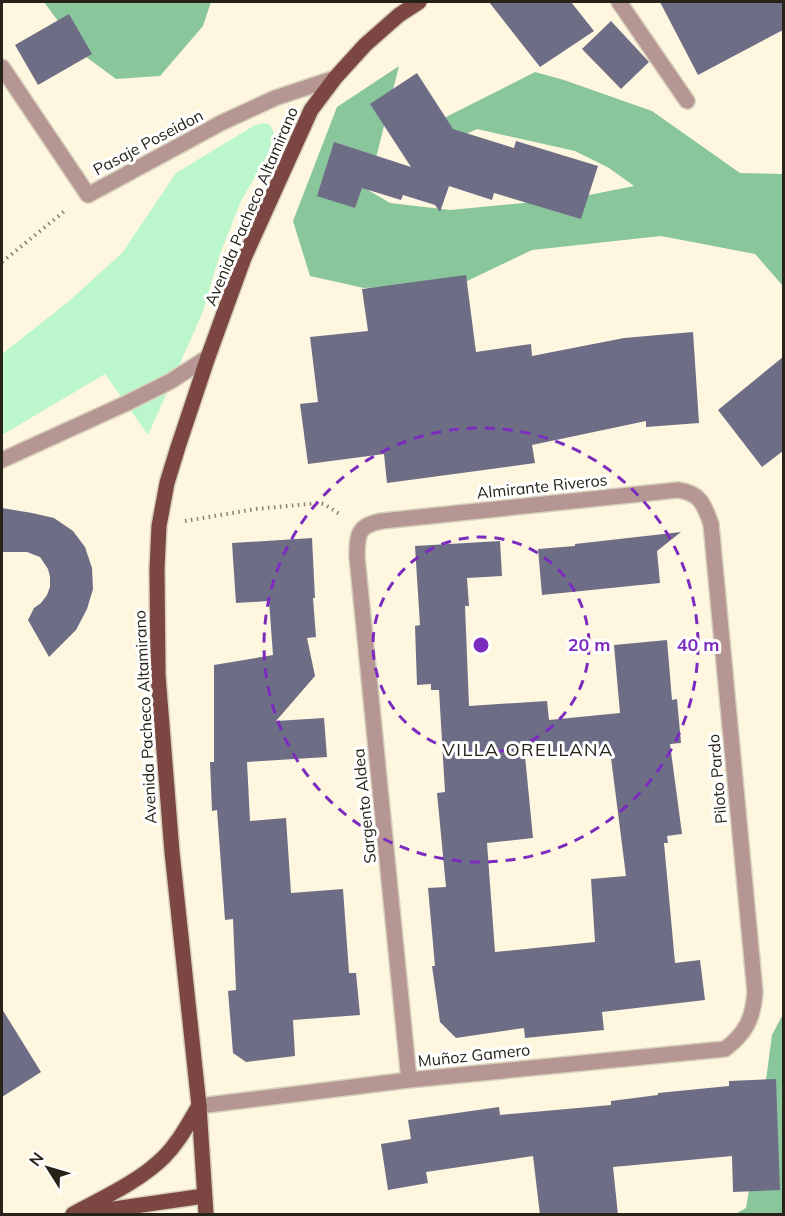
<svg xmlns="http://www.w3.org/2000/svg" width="785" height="1216" font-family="Mulish,sans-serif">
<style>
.green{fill:#bcf6cc}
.forest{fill:#8ac69c}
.building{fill:#6e6d86;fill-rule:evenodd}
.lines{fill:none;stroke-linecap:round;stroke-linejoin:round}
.minor-casing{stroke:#d7d0bb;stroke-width:18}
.major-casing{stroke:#d7d0bb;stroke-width:18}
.path{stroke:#888273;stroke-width:4;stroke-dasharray:1.5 4.5;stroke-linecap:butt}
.minor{stroke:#b69692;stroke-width:15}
.major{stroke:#7c4742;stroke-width:15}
.ring{fill:none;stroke:#7b2cbf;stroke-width:3;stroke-dasharray:10 8}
.labels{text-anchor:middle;stroke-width:6;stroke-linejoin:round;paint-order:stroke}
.street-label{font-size:16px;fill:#272319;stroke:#fff}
.neighbourhood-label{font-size:18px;letter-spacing:1.5px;fill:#272319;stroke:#fff}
.centre{fill:#7b2cbf;stroke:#fff;stroke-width:3}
.ring-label{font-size:18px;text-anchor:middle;font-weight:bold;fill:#7b2cbf;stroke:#fff;stroke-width:6;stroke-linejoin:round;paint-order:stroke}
</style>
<rect width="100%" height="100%" fill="#fef6df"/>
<path class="green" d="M263,123L270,125L274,133L268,154L241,201L220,254L202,314L148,435L105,374L2,435V354L68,302L122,253L176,173L255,125Z"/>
<g class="forest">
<path d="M44,2H211L203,26L160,76L116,79L82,54Z"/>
<path d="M399,66L368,190L390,203L450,210L574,198L634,186L609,168L575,151L477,129L418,157L444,118L535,72L564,80L652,111L740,173L783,174V286L755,254L661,236L532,250L461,284L364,288L310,276L293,221L337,107Z"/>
<path d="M783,1014V1214H735L746,1208L760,1125L772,1035Z"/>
</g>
<g class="building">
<path d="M489,2H571L594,31L540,67Z"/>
<path d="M660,2H783V30L698,75Z"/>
<path d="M69,14L92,54L38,85L15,45Z"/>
<path d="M611,21L649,62L621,89L582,49Z"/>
<path d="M417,73L453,129L514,148L516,141L598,166L581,219L494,193L492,200L449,186L440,212L435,205L403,195L401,200L362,188L355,208L317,196L334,142L411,167L370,104Z"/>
<path d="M466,275L476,352L531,344L532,356L624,338L693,332L699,423L646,427V421L532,445L535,463L387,483L384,454L308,464L300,404L318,402L310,337L368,331L362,289Z"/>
<path d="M783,357V451L762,467L718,410Z"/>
<path d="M2,508L32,513L54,518L73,531L85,547L92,568L93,589L87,609L76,630L49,657L28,620L34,608L41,603L47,595L50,587V577L48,569L40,557L27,552H2Z"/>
<path d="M681,532L657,551L660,583L542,595L538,549L575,546V544Z"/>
<path d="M312,538L315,598H313L316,637L307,638L315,676L276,721L324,718L327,757L247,762L250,821L286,818L291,893L343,889L349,973H356L360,1015L293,1020L295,1056L246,1062L233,1053L228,991L236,990L233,919L225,920L217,810L212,811L210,762H214V665L273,655L269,601L236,603L232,543Z"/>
<path d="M500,541L502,576L467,578L469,606H465L469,706L547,701L549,720L620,713L614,645L667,640L672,700L677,699L681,743L670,744L682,834L667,836L668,843H664L675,963L700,960L705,1000L602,1012L604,1030L525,1038L524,1028L456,1038L440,1022L432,966H435L428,888L446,887L437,793L445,792L439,690H431V684L417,685L415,626L420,625L415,546ZM610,750L626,876L591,879L595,942L495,952L487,843L533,838L525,756Z"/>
<path d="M2,1009L41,1072L2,1097Z"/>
<path d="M776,1079L780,1190L733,1192L732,1156L613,1167L618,1215H540L533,1156L426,1172L428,1183L388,1190L381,1144L411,1139L408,1120L499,1107L500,1115L611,1105V1101L658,1095V1093L729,1086V1081Z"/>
</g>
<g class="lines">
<g class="minor-casing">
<g id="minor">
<path d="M619,2L687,101"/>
<path d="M2,67L88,195L221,123L275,98L335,78"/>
<path d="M2,460L127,403L171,381L208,357"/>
<path d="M199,1106L409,1080L725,1049C746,1033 753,1019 755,992L711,524C704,504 700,493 678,490L382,521C358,525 357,534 357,557L409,1080"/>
</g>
</g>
<g class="major-casing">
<g id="major">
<path d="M73,1214C103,1198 140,1181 164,1157C179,1142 188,1124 199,1106"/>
<path d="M91,1214L107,1210L204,1196"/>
<path d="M206,1214L199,1106L172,852L158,675L157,569L159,526L167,483L178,447L208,357L244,258L311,110L335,78L365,45L399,15L419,2"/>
</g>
</g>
<g class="path">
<path d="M2,262L66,210"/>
<path d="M185,521L256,509L319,503L324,504L341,515"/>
</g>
<use href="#minor" class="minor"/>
<use href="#major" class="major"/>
</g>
<g class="ring">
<circle cx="481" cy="645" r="108"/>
<circle cx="481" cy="645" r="217"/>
</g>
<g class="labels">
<g class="street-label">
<text transform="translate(148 142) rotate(-28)" y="6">Pasaje Poseidon</text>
<text transform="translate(251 206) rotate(-67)" y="6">Avenida Pacheco Altamirano</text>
<text transform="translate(542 486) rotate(-6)" y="6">Almirante Riveros</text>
<text transform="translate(145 717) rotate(-93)" y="6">Avenida Pacheco Altamirano</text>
<text transform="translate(717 779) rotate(-95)" y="6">Piloto Pardo</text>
<text transform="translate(364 806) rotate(-96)" y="6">Sargento Aldea</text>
<text transform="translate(474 1055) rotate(-6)" y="6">Muñoz Gamero</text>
</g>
<g class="neighbourhood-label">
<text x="528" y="756">VILLA ORELLANA</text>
</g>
</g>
<circle cx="481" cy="645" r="9" class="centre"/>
<g class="ring-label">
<text x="589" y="651">20 m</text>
<text x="698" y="651">40 m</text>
</g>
<rect width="785" height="1216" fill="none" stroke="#272319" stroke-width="6"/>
<g transform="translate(48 1168) rotate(307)" stroke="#ffffff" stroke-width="4.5" paint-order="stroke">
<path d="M0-4.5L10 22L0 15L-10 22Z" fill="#272319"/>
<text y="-9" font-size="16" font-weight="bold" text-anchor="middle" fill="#272319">N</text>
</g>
</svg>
